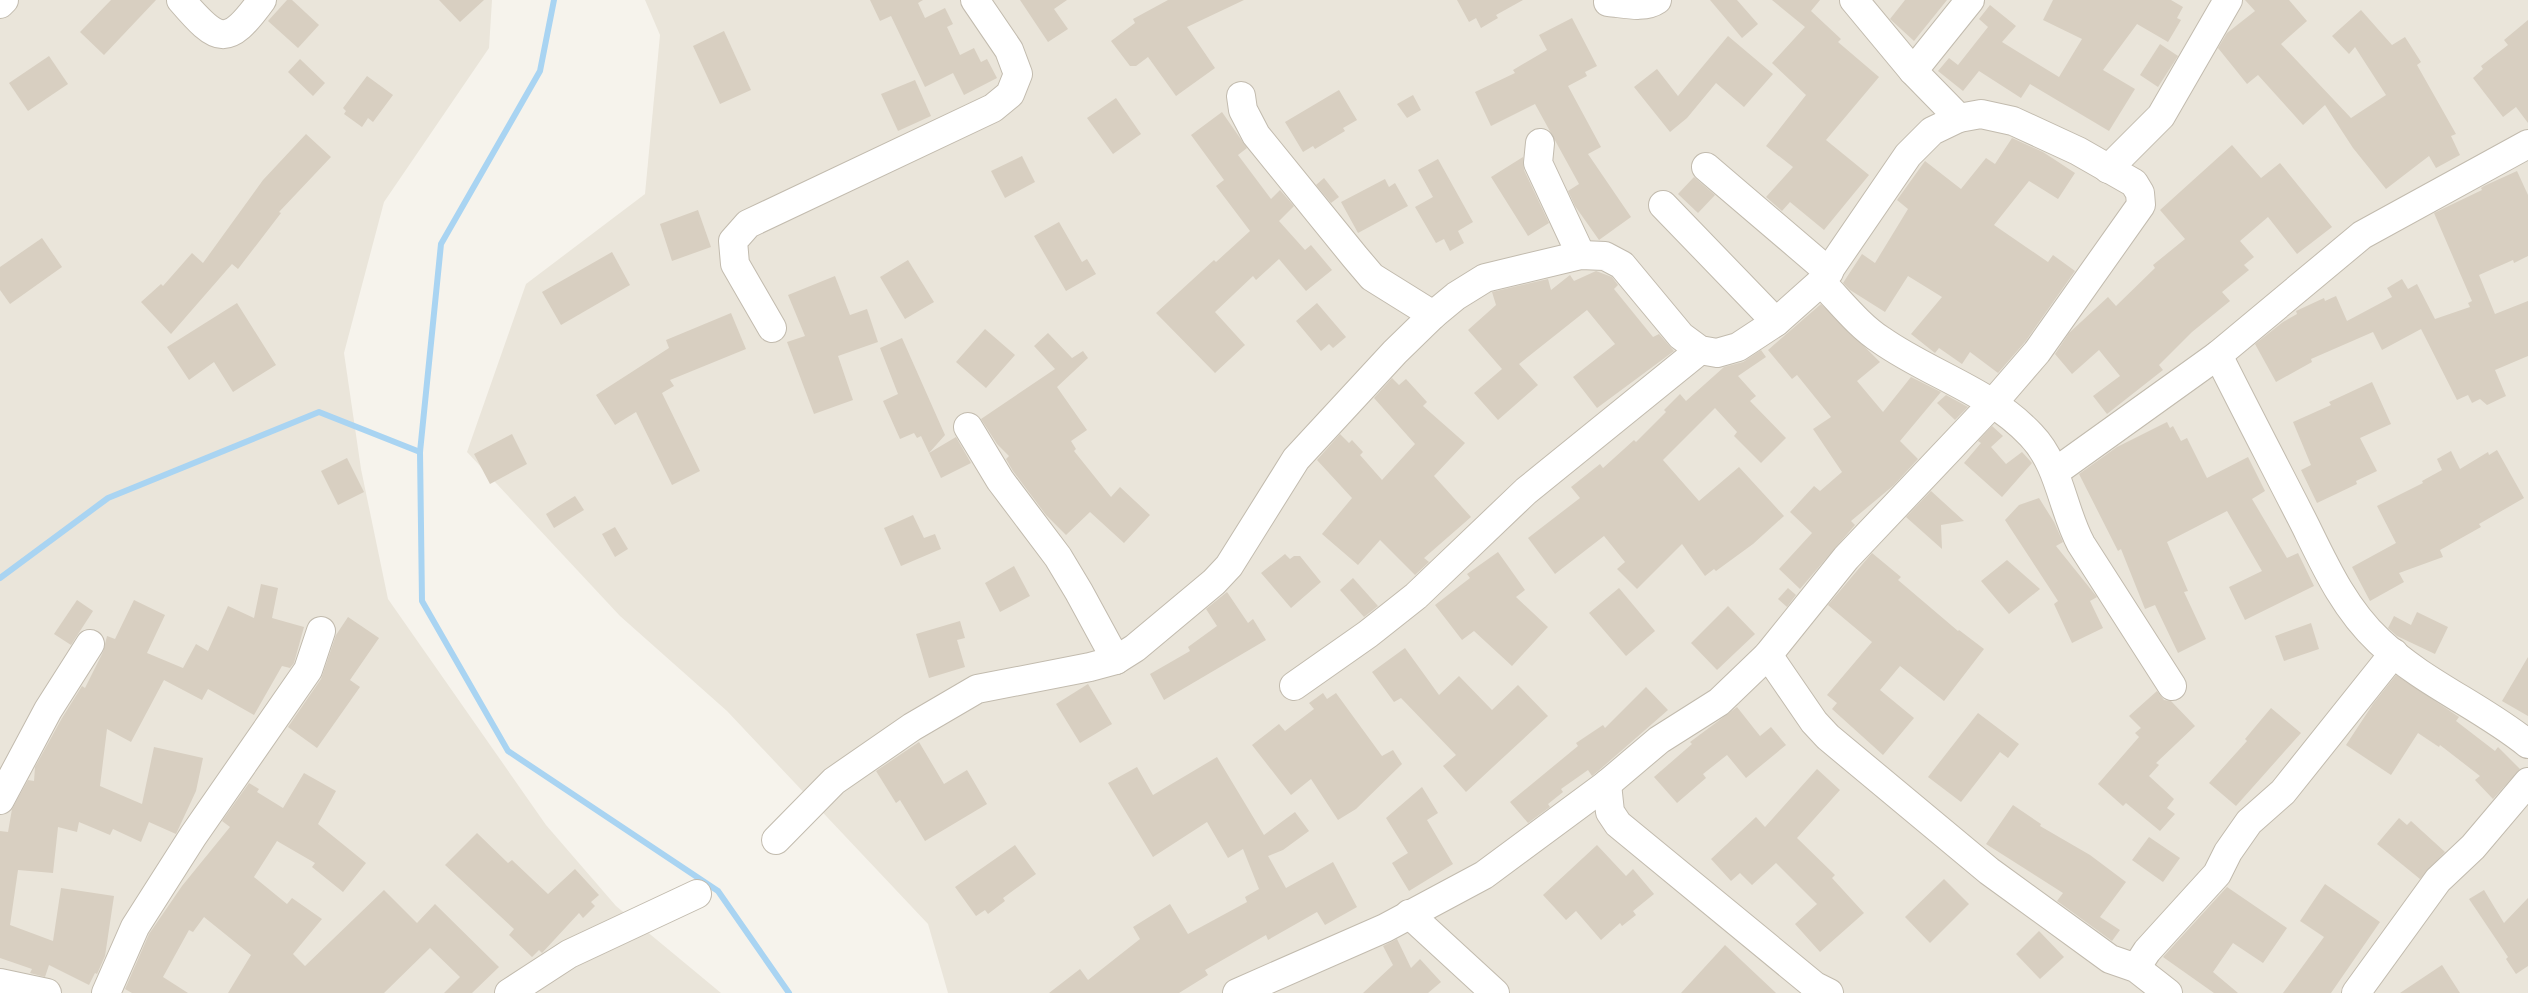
<svg xmlns="http://www.w3.org/2000/svg" width="2528" height="993" font-family="Cabin,sans-serif">
<style>
.residential{fill:#eae5da}
.lines{fill:none;stroke-linecap:round;stroke-linejoin:round}
.stream{stroke:#a9d4f2;stroke-width:6}
.building{fill:#d8cfc1}
.minor-casing{stroke:#c2bbae;stroke-width:30}
.minor{stroke:#fff;stroke-width:28}
</style>
<rect width="100%" height="100%" fill="#f6f3ec"/>
<g class="residential">
<path d="M0,0H492L489,48L384,202L344,353L361,469L388,599L546,825L616,906L721,993H0Z"/>
<path d="M645,0H2528V993H948L928,924L727,711L620,616L467,452L526,284L645,194L660,35Z"/>
</g>
<g class="lines">
<g class="stream">
<path d="M554,0L540,71L441,244L420,452L422,601L508,751L718,891L789,993"/>
<path d="M0,578L108,498L319,412L420,452"/>
</g>
</g>
<g class="building">
<path d="M111,0H156L104,55L80,32Z"/>
<path d="M287,0H292L319,25L298,48L268,21Z"/>
<path d="M439,0H484L460,22Z"/>
<path d="M870,0H923L918,3L925,18L945,8L953,24L947,27L960,55L974,48L981,62L987,59L997,78L964,95L953,73L925,87L891,16L880,21Z"/>
<path d="M1020,0H1067L1054,9L1068,29L1048,42Z"/>
<path d="M1168,0H1244L1187,27L1215,68L1176,96L1148,57L1136,66H1130L1111,41L1135,23L1133,19Z"/>
<path d="M1457,0H1523L1496,15L1498,18L1481,28L1476,18L1469,22Z"/>
<path d="M1710,0H1737L1758,24L1742,38Z"/>
<path d="M1772,0H1820L1811,11L1841,39L1838,42L1879,77L1826,140L1869,175L1824,230L1790,202L1782,211L1766,197L1793,167L1766,146L1806,95L1772,63L1805,27Z"/>
<path d="M1905,0H1947L1914,41L1890,19Z"/>
<path d="M2053,0H2171L2183,7L2177,18L2181,20L2168,42L2137,24L2103,70L2135,89L2109,131L2030,84L2021,98L1979,71L1963,91L1938,71L1949,58L1958,65L1988,27L1979,19L1990,5L2016,26L2002,42L2059,77L2082,39L2043,20Z"/>
<path d="M2245,0H2289L2307,21L2281,44L2351,118L2386,95L2355,47L2349,54L2332,36L2361,10L2392,45L2405,37L2421,62L2417,65L2456,134L2451,136L2460,155L2436,168L2429,156L2386,189L2353,148L2325,105L2303,125L2258,75L2247,84L2218,48L2227,33L2255,11Z"/>
<path d="M1572,18L1597,66L1585,72L1587,76L1568,86L1601,147L1588,154L1631,217L1599,240L1575,206L1568,191L1579,184L1535,104L1491,126L1475,92L1515,73L1513,70L1547,50L1539,35Z"/>
<path d="M2528,20V123L2516,107L2503,117L2473,78L2483,69L2481,66L2508,45L2504,40Z"/>
<path d="M724,31L751,90L720,104L693,46Z"/>
<path d="M1728,36L1773,74L1744,107L1716,83L1687,118L1670,132L1634,87L1657,69L1678,96Z"/>
<path d="M2160,44L2178,56L2158,87L2140,75Z"/>
<path d="M49,56L68,84L28,111L9,83Z"/>
<path d="M300,59L325,83L313,96L288,72Z"/>
<path d="M367,76L393,95L373,122L368,118L362,127L344,114L346,111L343,108Z"/>
<path d="M915,80L931,116L898,131L881,94Z"/>
<path d="M1339,90L1357,120L1343,128L1345,131L1315,149L1313,146L1303,152L1285,122Z"/>
<path d="M1413,95L1421,110L1407,118L1397,104Z"/>
<path d="M1116,98L1141,134L1113,154L1087,118Z"/>
<path d="M1222,112L1247,148L1238,155L1271,199L1280,190L1294,206L1279,221L1305,250L1311,245L1332,270L1306,291L1279,259L1256,280L1253,276L1215,312L1245,345L1215,373L1156,313L1214,260L1216,262L1250,231L1216,186L1224,180L1191,135Z"/>
<path d="M306,134L331,157L279,212L281,213L238,269L232,264L171,334L141,302L161,284L163,286L192,253L203,263L263,180Z"/>
<path d="M2012,138L2043,152L2075,173L2058,199L2029,181L1994,225L2048,262L2053,255L2075,271L2025,342L1998,373L1970,352L1962,364L1939,348L1935,353L1911,334L1942,297L1908,276L1885,312L1850,290L1843,283L1862,254L1875,263L1908,209L1897,200L1925,161L1961,189L1986,158L1995,164Z"/>
<path d="M2232,145L2261,178L2280,163L2332,227L2297,254L2268,217L2240,241L2254,257L2244,265L2249,270L2222,292L2230,301L2192,332L2159,365L2163,370L2107,414L2093,396L2120,376L2099,350L2072,374L2055,354L2069,333L2108,297L2116,306L2155,268L2153,265L2185,239L2160,210Z"/>
<path d="M1022,156L1035,182L1005,198L991,171Z"/>
<path d="M1523,157L1524,170L1549,223L1528,236L1491,177Z"/>
<path d="M1438,159L1473,222L1458,231L1464,243L1450,251L1444,239L1436,243L1415,207L1433,197L1418,170Z"/>
<path d="M2517,171L2528,195V256L2514,263L2513,260L2479,275L2495,314L2528,301V356L2495,370L2506,396L2487,405L2480,399L2472,403L2468,395L2457,400L2421,329L2382,350L2373,332L2311,359L2312,362L2276,382L2255,344L2283,322L2297,314L2296,311L2324,298L2325,301L2336,296L2347,321L2392,297L2387,288L2402,279L2408,289L2417,284L2435,319L2470,307L2468,303L2472,301L2434,213L2482,190L2481,188L2484,186Z"/>
<path d="M1694,177L1715,195L1698,213L1678,194Z"/>
<path d="M1324,178L1339,197L1331,203L1316,185Z"/>
<path d="M1385,179L1389,187L1395,183L1408,206L1358,233L1341,202Z"/>
<path d="M698,210L711,247L672,261L660,224Z"/>
<path d="M1059,222L1082,262L1087,259L1096,274L1066,291L1034,236Z"/>
<path d="M42,238L62,267L10,304L0,290V267Z"/>
<path d="M612,252L630,285L561,325L542,292Z"/>
<path d="M908,260L934,302L905,319L880,277Z"/>
<path d="M1596,271L1612,277L1618,285L1614,289L1653,337L1659,334L1674,351L1597,408L1573,377L1615,344L1587,310L1519,364L1538,385L1498,420L1474,393L1502,369L1468,330L1496,305L1492,292L1548,279L1551,290L1570,275L1574,281Z"/>
<path d="M835,276L850,315L867,309L878,342L838,356L853,400L814,414L787,342L805,336L788,295Z"/>
<path d="M237,303L276,365L233,392L214,362L189,380L167,347Z"/>
<path d="M1317,303L1346,337L1333,348L1329,344L1321,351L1296,321Z"/>
<path d="M1821,304L1880,362L1857,381L1883,412L1911,377L1941,392L1900,441L1918,459L1894,485L1851,521L1855,525L1800,589L1779,569L1812,533L1790,512L1814,486L1820,491L1842,472L1813,429L1831,417L1797,375L1792,379L1768,350Z"/>
<path d="M731,313L746,349L670,380L674,386L662,393L700,471L672,485L636,412L615,425L596,395L669,348L666,340Z"/>
<path d="M985,329L1015,355L986,388L956,362Z"/>
<path d="M1048,333L1072,358L1083,351L1088,358L1057,387L1087,430L1071,441L1076,449L1074,451L1111,497L1120,487L1150,515L1124,543L1090,512L1066,535L1046,515L1013,471L1006,459L1009,456L997,444L981,419L1055,369L1034,346Z"/>
<path d="M902,338L945,435L929,453L921,436L917,438L914,433L900,439L883,401L898,394L880,348Z"/>
<path d="M1761,350L1766,357L1738,376L1756,396L1750,401L1786,438L1761,463L1734,436L1737,432L1715,408L1663,460L1699,501L1739,467L1784,516L1753,544L1716,571L1714,569L1705,576L1682,544L1637,589L1617,569L1625,562L1604,536L1555,574L1528,538L1580,498L1571,487L1600,464L1603,468L1634,440L1636,442L1666,412L1664,410L1680,394L1686,401L1724,367L1743,362Z"/>
<path d="M1392,378L1399,385L1406,379L1427,402L1423,406L1465,443L1434,476L1471,517L1424,558L1429,562L1415,575L1380,540L1358,565L1322,534L1352,498L1317,460L1340,434L1349,443L1352,440L1363,452L1360,455L1382,480L1415,444L1374,398Z"/>
<path d="M2372,382L2391,424L2360,438L2377,471L2356,481L2357,484L2317,503L2301,470L2311,465L2293,422L2331,405L2329,402Z"/>
<path d="M1946,395L1968,407L1955,420L1937,403Z"/>
<path d="M2167,422L2170,428L2173,426L2181,441L2187,438L2207,478L2248,457L2265,491L2252,499L2287,558L2298,553L2314,586L2245,620L2229,587L2262,571L2227,511L2167,542L2188,591L2184,592L2206,639L2178,653L2155,605L2145,609L2121,549L2118,551L2079,474L2117,447Z"/>
<path d="M1992,426L2003,436L1991,447L2006,464L2022,452L2032,463L2002,497L1964,463L1981,443L1978,441Z"/>
<path d="M512,434L527,464L490,484L474,454Z"/>
<path d="M956,437L971,463L941,478L929,453Z"/>
<path d="M2497,450L2524,498L2479,524L2481,527L2440,550L2443,557L2399,573L2404,582L2370,601L2352,567L2396,543L2377,506L2423,483L2422,481L2442,470L2437,459L2451,451L2460,469L2488,452L2489,455Z"/>
<path d="M347,458L364,492L338,505L321,471Z"/>
<path d="M1931,491L1964,521L1941,525L1942,549L1906,517Z"/>
<path d="M575,496L584,510L554,528L546,514Z"/>
<path d="M2039,498L2054,522L2063,542L2056,546L2097,597L2090,601L2103,628L2072,643L2054,604L2058,601L2005,520L2019,505Z"/>
<path d="M913,515L924,538L935,534L941,549L901,566L884,528Z"/>
<path d="M615,527L628,549L615,557L602,534Z"/>
<path d="M1498,552L1525,590L1516,597L1548,627L1512,666L1474,631L1462,640L1435,605L1470,578L1467,574Z"/>
<path d="M1872,553L1901,577L1898,580L1958,631L1959,630L1984,649L1944,701L1900,666L1880,690L1914,718L1883,755L1832,709L1837,703L1827,695L1872,642L1828,605Z"/>
<path d="M1285,554L1290,559L1294,556H1300L1321,582L1291,608L1261,573Z"/>
<path d="M2007,560L2040,589L2009,614L1981,581Z"/>
<path d="M1014,566L1030,596L1000,612L985,583Z"/>
<path d="M1353,578L1378,606L1364,617L1340,590Z"/>
<path d="M261,584L278,588L272,618L304,627L294,663L290,668L282,666L254,715L208,689L202,700L164,680L131,742L107,729L100,786L142,804L154,747L203,758L196,791L176,834L149,822L141,842L113,829L110,835L79,822L77,832L58,827L53,873L18,870L10,925L53,941L61,888L114,896L105,956L97,974L95,973L89,985L49,965L45,977L30,973L32,969L0,958V831L8,832L12,809L28,780L34,781L35,767L62,718L82,686L85,688L103,652L107,636L115,639L134,600L165,615L147,653L183,668L196,644L208,651L228,606L254,618Z"/>
<path d="M1619,588L1655,631L1626,656L1589,613Z"/>
<path d="M1788,588L1796,595L1787,607L1778,599Z"/>
<path d="M1227,592L1248,623L1253,619L1266,640L1164,700L1150,674L1190,651L1188,647L1217,626L1206,609Z"/>
<path d="M77,600L93,611L71,645L54,634Z"/>
<path d="M1728,606L1755,634L1717,670L1691,643Z"/>
<path d="M2417,612L2448,627L2435,654L2397,636L2388,628L2394,616L2411,625Z"/>
<path d="M348,617L379,638L350,680L360,687L317,748L288,727L321,679L336,635Z"/>
<path d="M960,621L965,638L957,640L965,667L929,678L916,634Z"/>
<path d="M2311,623L2319,649L2284,661L2275,636Z"/>
<path d="M1405,648L1439,695L1459,676L1492,710L1518,685L1548,716L1466,792L1443,766L1456,755L1401,698L1394,702L1372,672Z"/>
<path d="M2528,657V716L2502,701Z"/>
<path d="M2396,675L2459,717L2456,721L2495,751L2498,747L2520,769L2493,799L2475,780L2480,776L2440,745L2439,747L2418,733L2391,775L2346,745L2373,704Z"/>
<path d="M1088,684L1112,724L1080,743L1056,704Z"/>
<path d="M1646,687L1668,710L1597,772L1592,776L1588,770L1561,789L1563,792L1548,804L1550,807L1528,823L1510,802L1578,746L1576,743L1603,725L1605,728Z"/>
<path d="M2157,691L2164,700L2171,701L2195,726L2156,763L2159,765L2149,776L2174,799L2167,808L2175,814L2160,831L2126,803L2123,806L2098,784L2139,737L2135,733L2141,728L2129,716Z"/>
<path d="M1323,693L1327,699L1336,693L1382,756L1393,750L1402,764L1356,809L1338,820L1311,779L1291,795L1252,745L1279,724L1285,731L1314,709L1309,703Z"/>
<path d="M1737,707L1760,736L1771,727L1786,745L1746,778L1727,755L1703,774L1706,778L1677,803L1654,777L1692,744L1690,742Z"/>
<path d="M2271,708L2301,733L2236,806L2209,783L2247,741L2245,739Z"/>
<path d="M1978,713L2019,744L2008,758L2000,752L1961,802L1928,777Z"/>
<path d="M919,742L944,784L967,770L987,804L925,841L900,800L896,803L876,771Z"/>
<path d="M1217,757L1264,835L1295,812L1309,831L1283,850L1268,856L1286,888L1333,862L1357,907L1325,925L1317,912L1268,940L1266,935L1205,970L1208,975L1179,993H1049L1080,969L1088,980L1140,939L1133,927L1170,904L1188,934L1247,902L1245,897L1259,889L1243,849L1228,858L1207,822L1153,857L1108,783L1137,767L1153,795Z"/>
<path d="M1817,769L1840,790L1797,838L1835,875L1832,878L1864,913L1820,952L1795,924L1817,904L1776,863L1752,885L1740,873L1731,881L1711,859L1756,817L1765,827Z"/>
<path d="M304,773L336,791L318,824L366,863L343,892L312,867L315,863L277,841L254,877L287,904L292,898L322,919L293,954L305,966L384,890L417,923L435,904L499,967L472,993H444L460,977L430,948L384,993H228L251,955L204,917L193,932L189,930L163,977L188,993H132L125,989L149,934L182,886L230,827L222,821L249,783L259,789L257,792L283,808Z"/>
<path d="M1422,787L1438,813L1427,820L1453,864L1409,891L1392,863L1408,853L1386,818Z"/>
<path d="M2013,805L2041,824L2040,826L2090,855L2126,882L2100,917L2120,930L2112,941L2057,901L2063,893L1986,844Z"/>
<path d="M2399,818L2407,825L2411,821L2445,852L2420,879L2377,844Z"/>
<path d="M477,833L508,863L512,860L548,894L575,869L599,895L591,902L595,906L583,918L579,913L542,953L539,950L532,957L509,935L514,929L445,865Z"/>
<path d="M2149,837L2180,858L2163,882L2132,860Z"/>
<path d="M1015,845L1036,874L1003,898L1005,901L988,914L985,910L976,916L955,887Z"/>
<path d="M1597,845L1626,876L1633,869L1654,894L1633,911L1636,915L1622,926L1620,923L1601,940L1576,911L1566,920L1543,895Z"/>
<path d="M1944,879L1969,904L1930,943L1905,917Z"/>
<path d="M2325,884L2380,922L2331,993H2283L2324,937L2300,921Z"/>
<path d="M2227,887L2287,928L2263,963L2233,943L2213,972L2238,993H2214L2163,957Z"/>
<path d="M2484,890L2504,923L2528,898V966L2516,974L2506,959L2508,957L2469,899Z"/>
<path d="M2039,931L2064,957L2040,979L2016,954Z"/>
<path d="M1397,939L1411,968L1420,959L1441,982L1428,993H1363L1393,965L1383,946Z"/>
<path d="M1725,945L1776,993H1681Z"/>
<path d="M2442,965L2460,993H2400Z"/>
</g>
<g class="lines">
<g class="minor-casing">
<g id="minor">
<path d="M181,0C218,43 227,48 262,0"/>
<path d="M1854,0L1913,71L1959,118"/>
<path d="M1608,2C1623,3 1644,9 1657,0"/>
<path d="M0,4L4,0"/>
<path d="M1913,71L1970,0"/>
<path d="M1241,96L1243,110L1256,135L1355,257L1372,277L1433,315"/>
<path d="M1540,143L1538,163L1581,255"/>
<path d="M1706,167L1829,272"/>
<path d="M2108,169L2161,116L2228,0"/>
<path d="M1663,205L1776,322"/>
<path d="M1821,282C1840,301 1858,325 1881,340C1929,374 1990,391 2031,435C2060,465 2062,509 2081,544L2172,686"/>
<path d="M772,328L735,264L733,241L748,224L993,108L1010,94L1018,74L1009,50L975,0"/>
<path d="M2218,355C2247,413 2277,470 2306,527C2326,568 2345,609 2379,641C2423,683 2481,706 2528,744"/>
<path d="M968,427L1000,480L1058,557L1079,592L1116,660"/>
<path d="M2055,472L2218,355L2362,235L2528,144"/>
<path d="M1768,655L1814,722L1828,737L1989,871L2110,959L2136,968L2168,993"/>
<path d="M1294,686L1368,634L1416,596L1526,491L1700,350"/>
<path d="M1607,784L1610,812L1618,824L1815,986L1829,993"/>
<path d="M0,800L48,710L90,644"/>
<path d="M776,840L834,781L912,727L977,689L1090,667L1116,660L1135,648L1214,582L1229,566L1296,459L1395,352L1433,315L1456,296L1485,278L1581,255L1605,256L1622,265L1681,336L1700,350L1717,353L1738,347L1776,322L1821,282L1908,155L1932,131L1959,118L1981,114L2013,121L2078,151L2134,183L2140,193L2141,205L2037,352L1993,403L1846,558L1768,655L1719,702L1659,740L1607,784L1484,875L1385,928L1237,993"/>
<path d="M1409,914L1495,993"/>
<path d="M2136,968L2147,951L2217,874L2228,852L2249,822L2283,792L2394,653"/>
<path d="M0,983L47,993"/>
<path d="M106,993L135,927L193,836L308,670L321,631"/>
<path d="M509,993L569,954L697,894"/>
<path d="M2356,993L2438,880L2473,847L2528,782"/>
</g>
</g>
<use href="#minor" class="minor"/>
</g>
</svg>
